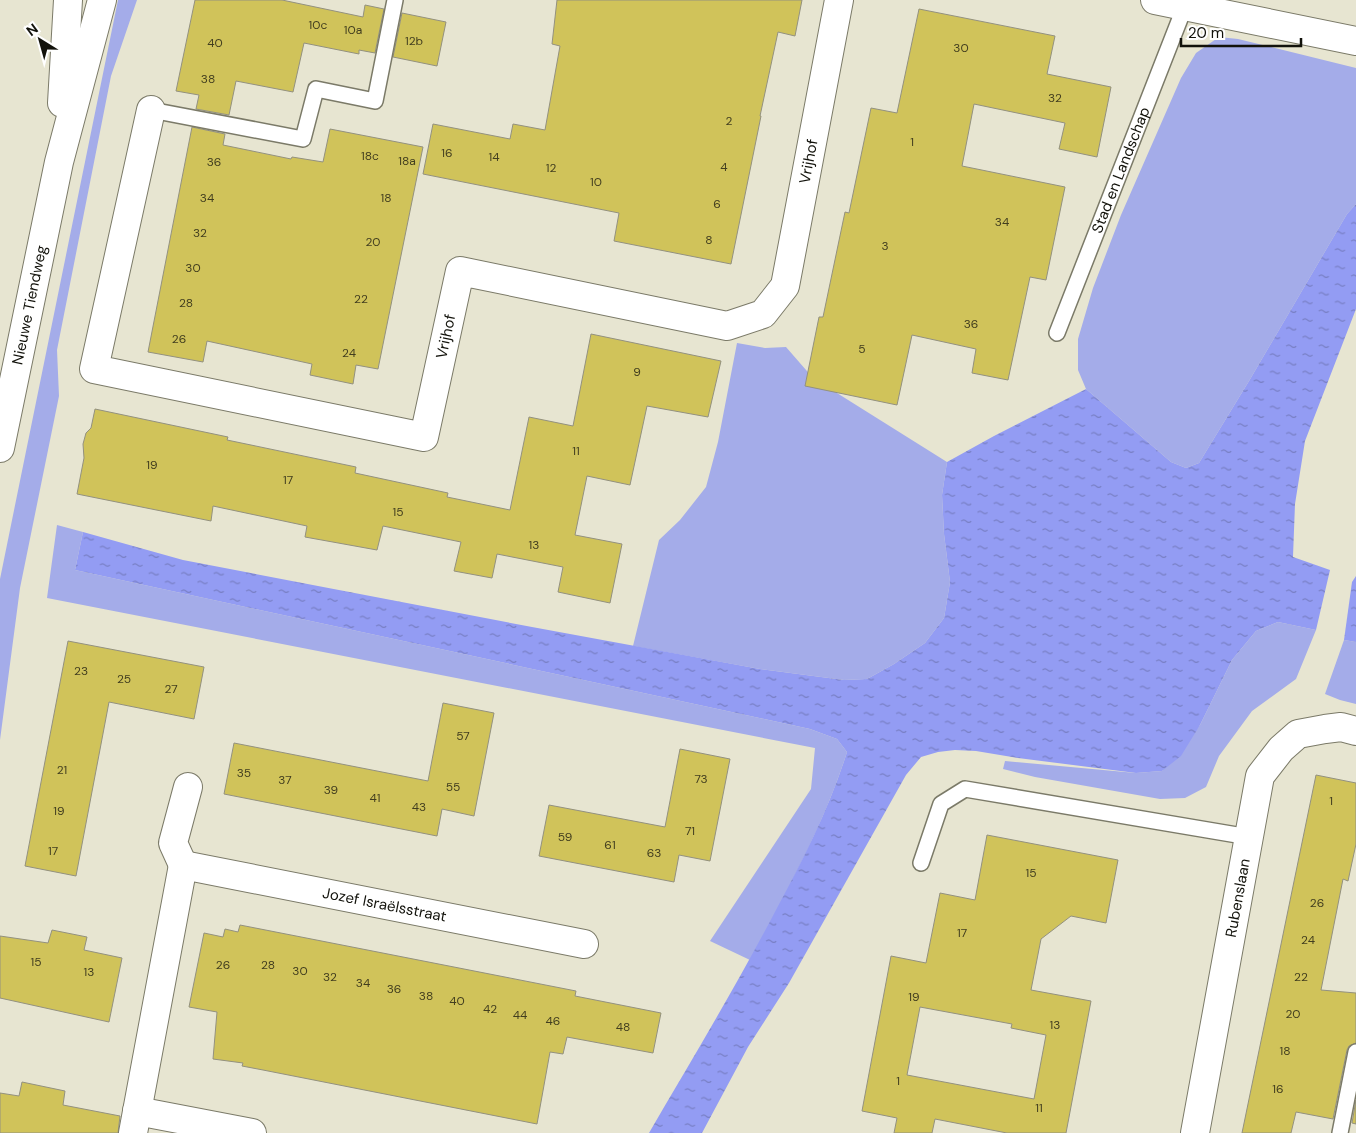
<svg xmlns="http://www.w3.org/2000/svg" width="1356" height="1133" font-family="'DM Sans',sans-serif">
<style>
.grass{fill:#a4ace9}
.water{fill:url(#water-ripples)}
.building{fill:#d0c35a;stroke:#93917f;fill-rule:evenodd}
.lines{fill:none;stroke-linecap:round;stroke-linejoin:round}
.service-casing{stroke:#7b7a68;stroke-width:18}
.minor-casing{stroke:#7b7a68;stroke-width:30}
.tertiary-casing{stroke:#7b7a68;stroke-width:30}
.service{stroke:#fff;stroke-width:15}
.minor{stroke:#fff;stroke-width:28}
.tertiary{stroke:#fff;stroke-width:28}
.labels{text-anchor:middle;stroke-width:4;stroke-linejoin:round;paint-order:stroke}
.number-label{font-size:12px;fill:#423e1f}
.street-label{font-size:15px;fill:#12120b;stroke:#fff}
</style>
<defs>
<pattern id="water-ripples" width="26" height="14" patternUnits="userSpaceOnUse" patternTransform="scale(1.25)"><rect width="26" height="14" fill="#939cf3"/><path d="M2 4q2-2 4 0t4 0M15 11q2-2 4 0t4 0" fill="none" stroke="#777ec3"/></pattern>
</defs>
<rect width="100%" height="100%" fill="#e7e5d1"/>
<g class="grass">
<path d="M118,0H137L111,76L57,350L59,396L20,588L0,740V579Z"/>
<path d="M1219,37L1238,39L1356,68V204L1347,214L1249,381L1199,463L1186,468L1171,462L1086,389L1078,370V339L1093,288L1121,215L1181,78L1196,53Z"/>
<path d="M737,343L765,348L786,347L813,378L947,462L942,495L944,534L950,582L944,618L925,643L894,664L867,679L844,680L760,669L633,646L659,540L680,520L706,487L718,442Z"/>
<path d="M57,525L83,532L75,570L810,729L837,739L847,752C824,825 786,893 750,960L710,941L811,789L815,748L47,598Z"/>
<path d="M1278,622L1316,630L1296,679L1252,711L1219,756L1206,787L1185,798L1160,799L1035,777L1003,769L1005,761L1136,773L1162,771L1200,725L1232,660L1256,631Z"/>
<path d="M1344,640L1356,642V704L1340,700L1325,694Z"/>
</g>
<g class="water">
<path d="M1356,204V309L1305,441L1295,504L1293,557L1330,570L1316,630L1278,622L1256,631L1232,660L1200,725L1181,756L1162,771L1136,773L1018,758L976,751L955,750L938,752L921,757L906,775L789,983L748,1047L702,1133H649C692,1059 737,985 777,908C804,858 830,806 847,752L837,739L810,729L75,570L83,532L183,560L532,627L760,669L844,680L867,679L894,664L925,643L944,618L950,582L944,534L942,495L947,462L994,436L1086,389L1171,462L1186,468L1199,463L1249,381L1347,214Z"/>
<path d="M1356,576V642L1344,640L1352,582Z"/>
</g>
<g class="building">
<path d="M195,0H282L363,17L365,5L384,9L375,53L359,50V54L304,43L293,92L236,81L229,115L196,109L199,95L176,91Z"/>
<path d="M557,0H802L795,36L778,32L760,116H761L731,264L614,241L619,213L423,174L433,124L510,139L513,124L545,130L560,46L552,44Z"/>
<path d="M919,9L1055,36L1047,74L1111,87L1097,157L1059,149L1065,123L974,104L962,166L1065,187L1046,280L1030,277L1008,380L972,373L976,349L912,335L897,405L805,386L819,317H823L845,212L849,213L871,108L897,113Z"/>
<path d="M402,13L446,22L437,66L393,57Z"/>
<path d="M192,127L225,134L223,145L291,159L292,157L323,162L330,129L423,147L378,369L356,365L353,384L310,375L312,364L207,341L203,362L148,352Z"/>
<path d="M591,334L721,361L708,417L647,406L630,485L587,476L575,535L622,544L610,603L558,592L563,567L497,554L492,578L454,571L461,542L383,526L377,550L305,537L307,526L213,506L211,521L77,494L84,458L83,444L86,433L91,428L95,409L228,437L227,440L356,467L355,473L448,493L447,497L510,510L529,417L573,426Z"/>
<path d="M68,641L204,667L194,719L109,702L76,876L25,866Z"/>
<path d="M443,703L494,713L474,816L442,809L437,836L224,794L234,743L428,781Z"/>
<path d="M680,749L730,759L710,861L679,855L674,882L539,856L549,805L665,827Z"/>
<path d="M1316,775L1356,783V844L1348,881L1343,879L1321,990L1356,993V1043L1349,1046L1347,1050L1333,1119L1296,1112L1291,1133H1242Z"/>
<path d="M987,835L1118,860L1106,923L1071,916L1041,939L1031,990L1091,1001L1066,1133H1007L935,1119L932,1133H894L897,1118L862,1111L891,956L926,963L940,893L975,900ZM920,1007L1012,1024L1011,1028L1046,1035L1034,1099L907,1075Z"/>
<path d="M240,925L576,991L575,996L661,1013L653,1053L567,1037L563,1054L550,1052L537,1124L263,1070L242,1066L243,1063L213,1059L217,1012L189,1007L204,933L223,937L225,929L238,932Z"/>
<path d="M52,930L87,937L84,950L122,958L109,1022L0,998V936L48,943Z"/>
<path d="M22,1082L65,1091L63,1105L120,1116L118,1133H0V1093L19,1096Z"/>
<path d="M1356,1100V1124L1352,1123Z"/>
</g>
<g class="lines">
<g class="service-casing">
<g id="service">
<path d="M151,110L303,139L316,89L375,101L395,0"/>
<path id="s1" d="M1057,333L1185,6"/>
<path d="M921,863L941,804L965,789L1249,837"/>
<path d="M1340,1133L1356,1052"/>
</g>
</g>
<g class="minor-casing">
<g id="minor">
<path id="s2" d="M151,110L94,369L424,437L460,271L727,326L763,314L785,286L839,0"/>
<path d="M183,865L173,843L188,787"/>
<path d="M137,1111L252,1133"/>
<path id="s3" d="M133,1133L183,865L584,944"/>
<path id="s4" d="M1195,1133L1260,776L1281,749L1298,734L1325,729L1341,727L1356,731"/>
</g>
</g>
<g class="tertiary-casing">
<g id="tertiary">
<path d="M1155,0L1356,41"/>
<path d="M62,103L68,0"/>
<path id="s5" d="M0,448L59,162L102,0"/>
</g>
</g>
<use href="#service" class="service"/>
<use href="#minor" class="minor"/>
<use href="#tertiary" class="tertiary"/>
</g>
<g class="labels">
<g class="number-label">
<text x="318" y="29">10c</text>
<text x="353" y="34">10a</text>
<text x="414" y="45">12b</text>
<text x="215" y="47">40</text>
<text x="961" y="52">30</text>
<text x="208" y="83">38</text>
<text x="1055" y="102">32</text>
<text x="729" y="125">2</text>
<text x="912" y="146">1</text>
<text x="447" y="157">16</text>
<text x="370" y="160">18c</text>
<text x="494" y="161">14</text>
<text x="407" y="165">18a</text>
<text x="214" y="166">36</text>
<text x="724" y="171">4</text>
<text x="551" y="172">12</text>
<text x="596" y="186">10</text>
<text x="207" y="202">34</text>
<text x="386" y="202">18</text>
<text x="717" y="208">6</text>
<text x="1002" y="226">34</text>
<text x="200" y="237">32</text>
<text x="709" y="244">8</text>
<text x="373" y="246">20</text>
<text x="885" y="250">3</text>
<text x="193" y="272">30</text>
<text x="361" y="303">22</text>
<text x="186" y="307">28</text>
<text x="971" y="328">36</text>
<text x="179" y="343">26</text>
<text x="862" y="353">5</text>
<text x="349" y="357">24</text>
<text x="637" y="376">9</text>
<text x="576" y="455">11</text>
<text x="152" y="469">19</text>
<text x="288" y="484">17</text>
<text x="398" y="516">15</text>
<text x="534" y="549">13</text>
<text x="81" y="675">23</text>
<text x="124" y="683">25</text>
<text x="171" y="693">27</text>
<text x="463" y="740">57</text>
<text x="62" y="774">21</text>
<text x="244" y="777">35</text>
<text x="701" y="783">73</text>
<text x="285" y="784">37</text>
<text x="453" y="791">55</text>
<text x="331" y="794">39</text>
<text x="375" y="802">41</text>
<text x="1331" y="805">1</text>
<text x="419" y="811">43</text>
<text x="59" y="815">19</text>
<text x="690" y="835">71</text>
<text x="565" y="841">59</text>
<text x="610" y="849">61</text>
<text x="53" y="855">17</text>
<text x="654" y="857">63</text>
<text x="1031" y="877">15</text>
<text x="1317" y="907">26</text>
<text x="962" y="937">17</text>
<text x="1308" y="944">24</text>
<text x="36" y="966">15</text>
<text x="223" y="969">26</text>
<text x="268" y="969">28</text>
<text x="300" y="975">30</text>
<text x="89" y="976">13</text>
<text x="330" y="981">32</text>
<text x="1301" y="981">22</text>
<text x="363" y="987">34</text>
<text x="394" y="993">36</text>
<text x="426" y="1000">38</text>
<text x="914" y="1001">19</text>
<text x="457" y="1005">40</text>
<text x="490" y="1013">42</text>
<text x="1293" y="1018">20</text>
<text x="520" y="1019">44</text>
<text x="553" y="1025">46</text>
<text x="1055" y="1029">13</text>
<text x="623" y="1031">48</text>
<text x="1285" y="1055">18</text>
<text x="898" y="1085">1</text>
<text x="1278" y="1093">16</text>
<text x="1039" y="1112">11</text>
</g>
<g class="street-label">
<text dy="5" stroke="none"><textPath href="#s2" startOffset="1245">Vrijhof</textPath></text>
<text dy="5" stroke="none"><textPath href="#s1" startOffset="175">Stad en Landschap</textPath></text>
<text dy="5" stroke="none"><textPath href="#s5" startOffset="146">Nieuwe Tiendweg</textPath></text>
<text dy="5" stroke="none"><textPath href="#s2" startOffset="705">Vrijhof</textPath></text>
<text dy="5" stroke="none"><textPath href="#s4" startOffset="239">Rubenslaan</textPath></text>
<text dy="5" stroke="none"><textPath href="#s3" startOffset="478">Jozef Israëlsstraat</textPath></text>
</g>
</g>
<g transform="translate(40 40) rotate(323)" stroke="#ffffff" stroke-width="4" paint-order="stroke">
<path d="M0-4L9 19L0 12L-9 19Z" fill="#12120b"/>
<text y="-8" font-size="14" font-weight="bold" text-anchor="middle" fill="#12120b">N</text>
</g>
<path d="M1181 38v8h120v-8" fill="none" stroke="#12120b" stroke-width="2.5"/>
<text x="1188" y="38" font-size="15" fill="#12120b" stroke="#ffffff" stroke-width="4" paint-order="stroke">20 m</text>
</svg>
